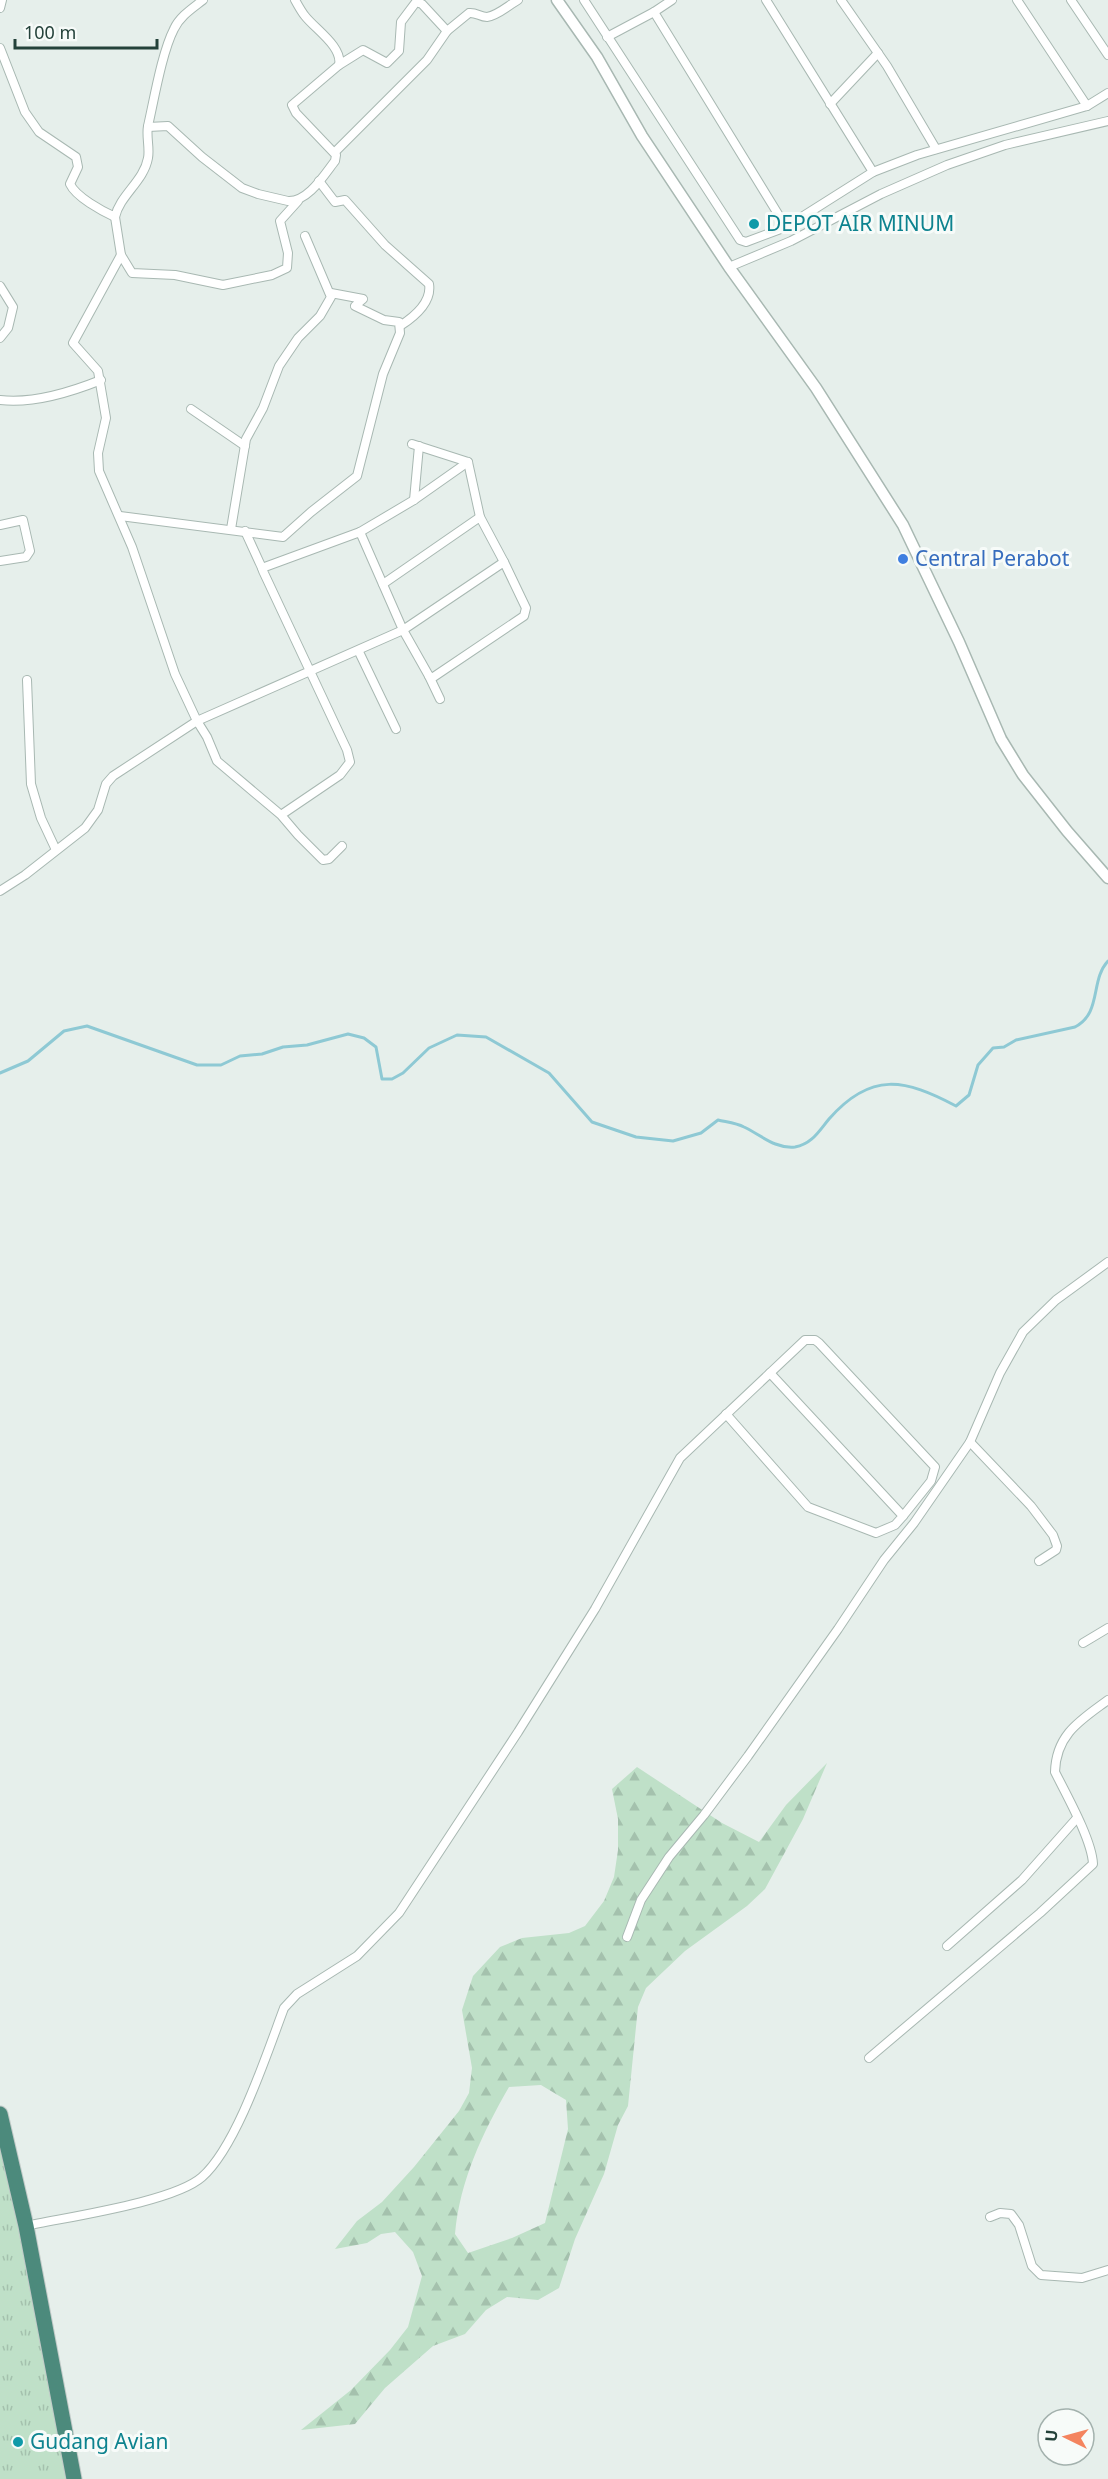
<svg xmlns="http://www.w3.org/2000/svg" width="1108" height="2479" font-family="'Noto Sans',sans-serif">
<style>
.grass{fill:url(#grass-tufts)}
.forest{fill:url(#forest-firs);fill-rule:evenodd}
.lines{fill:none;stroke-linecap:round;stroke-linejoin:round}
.stream{stroke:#8ec9d4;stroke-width:3}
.minor-casing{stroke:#a8b8b2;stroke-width:10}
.tertiary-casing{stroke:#a8b8b2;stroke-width:13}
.trunk-casing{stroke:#c2cac8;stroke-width:17}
.minor{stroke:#fff;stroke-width:8}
.tertiary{stroke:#fff;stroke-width:10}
.trunk{stroke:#4c8a7c;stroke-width:15}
.culture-dot{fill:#0f9aa8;stroke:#f7fbf9;stroke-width:2}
.shop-dot{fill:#3f7fe0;stroke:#f7fbf9;stroke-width:2}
.labels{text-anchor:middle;stroke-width:6;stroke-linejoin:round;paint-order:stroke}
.culture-label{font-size:21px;fill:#0d838f;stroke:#f7fbf9;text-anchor:start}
.shop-label{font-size:21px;fill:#366cbe;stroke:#f7fbf9;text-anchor:start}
</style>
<defs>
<pattern id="grass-tufts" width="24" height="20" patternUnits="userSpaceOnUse" patternTransform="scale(1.5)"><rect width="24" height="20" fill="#bfe0c8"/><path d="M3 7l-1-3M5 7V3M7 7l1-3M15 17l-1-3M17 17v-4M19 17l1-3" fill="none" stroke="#a4c1ad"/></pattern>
<pattern id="forest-firs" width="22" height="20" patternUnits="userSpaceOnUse" patternTransform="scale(1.5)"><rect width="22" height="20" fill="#bfe0c8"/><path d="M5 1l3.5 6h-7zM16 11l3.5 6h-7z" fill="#a4c1ad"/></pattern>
</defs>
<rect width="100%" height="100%" fill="#e6efeb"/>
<path class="grass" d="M0,2136L71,2479H0Z"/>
<path class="forest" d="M827,1763L803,1819L765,1889L747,1906L685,1951L646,1988L638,2007L628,2106L618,2125L604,2174L575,2239L559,2288L538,2300L507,2297L486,2310L465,2334L433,2346L385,2388L355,2424L301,2430L351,2390L390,2350L408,2327L422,2276L413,2252L395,2232L381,2234L367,2243L335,2249L357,2221L382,2202L414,2167L459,2111L469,2093L472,2068L462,2010L473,1976L500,1947L522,1938L569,1933L585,1926L604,1901L614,1877L618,1850V1819L612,1789L637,1767L722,1823L759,1842L786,1805ZM541,2085L566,2100L568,2129L545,2223L512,2238L468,2253L455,2234C460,2180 482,2134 509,2087Z"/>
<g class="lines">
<path class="stream" d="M0,1073L28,1061L64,1031L87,1026L197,1065H221L240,1056L262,1054L283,1047L307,1045L348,1034L364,1038L376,1047L382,1079H392L403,1073L429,1048L457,1035L486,1037L549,1073L592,1122L636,1137L673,1141L701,1133L718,1120C726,1122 736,1123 744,1127C761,1135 775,1149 795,1147C812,1144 819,1131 829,1119C871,1071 905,1079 956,1106L969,1095L978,1065L993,1048L1004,1047L1016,1040L1075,1027C1102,1013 1090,980 1108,961"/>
<g class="minor-casing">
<g id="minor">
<path d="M584,0L740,240L746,242L786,227L873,172L917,155L1087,106L1108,93"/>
<path d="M766,0L873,172"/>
<path d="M841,0L887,66L936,149"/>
<path d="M1017,0L1087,106"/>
<path d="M1071,0L1108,55"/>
<path d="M0,8L2,0"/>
<path d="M654,12L786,227"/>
<path d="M607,37L654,12L672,0"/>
<path d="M0,48L25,112L39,132L76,157L78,167L70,184C76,197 102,211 115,217C120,195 144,181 148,158C150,148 146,137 148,126C154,100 162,52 174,29C180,16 193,8 203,0"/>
<path d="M339,65L363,50L387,63L399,51L401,22L416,2L422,4L447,31L469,13C476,12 480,17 487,17C497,16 509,5 518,0"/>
<path d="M830,104L878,53"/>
<path d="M148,127L168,126L202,157L242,188L258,194L288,201C308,202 324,175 335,161L336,155L296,113L292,105L339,65C343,47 315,29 305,16C301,11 298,5 295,0"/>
<path d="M335,152L427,60L447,31"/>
<path d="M319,181L335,202L345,200L385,245L429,284C432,302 414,317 400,326"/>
<path d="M115,217L121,255L132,273L175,275L223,285L272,275L287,268L288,253L280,221L298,201"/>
<path d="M729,267L791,241L881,194L947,165L1005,145L1108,121"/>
<path d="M0,286L13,307L8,328L0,338"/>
<path d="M0,400C32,404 71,392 101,380"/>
<path d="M191,409L245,446"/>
<path d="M412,444L468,462L480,517"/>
<path d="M414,500L419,446"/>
<path d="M120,516L283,537L311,512L357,476L383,374L400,333L399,322L384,320L355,306L363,299L331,293"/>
<path d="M0,525L23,520L30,551L26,557L0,561"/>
<path d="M231,529L246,439L263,408L279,366L298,338L320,316L331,297L305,236"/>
<path d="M245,531L262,568"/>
<path d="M360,532L414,500L468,462"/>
<path d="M383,584L480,517L504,562"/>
<path d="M359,652L396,729"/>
<path d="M429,676L440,699"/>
<path d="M27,680L31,784L41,818L56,850"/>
<path d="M281,815L340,775L350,762L347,750L263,571L262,568L360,532L403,630L429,676L432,678L524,616L526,608L504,562L403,630L197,721L207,737L217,761L281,815L298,835L323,860L329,859L342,846"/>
<path d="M0,891L25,875L85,828L98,810L106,784L113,776L197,721L175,674L132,547L99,471L98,453L106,418L98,371L73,343L121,255"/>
<path d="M726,1414L808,1507L876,1533L895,1525L903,1516L770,1373"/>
<path d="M970,1442L1031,1506L1053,1535L1057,1546L1056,1550L1039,1561"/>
<path d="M1083,1643L1108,1628"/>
<path d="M627,1937L641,1900L669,1857L704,1815L748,1756L838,1629L884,1560L914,1523L970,1442L1000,1373L1023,1332L1056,1300L1108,1262"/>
<path d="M947,1946L1022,1880L1077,1818"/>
<path d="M869,2058L1040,1913L1093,1864C1092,1840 1066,1794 1055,1772C1056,1734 1081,1720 1108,1700"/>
<path d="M990,2217L1000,2213L1011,2214L1019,2225L1032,2266L1041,2275L1082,2278L1108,2270"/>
<path d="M26,2226C67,2217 174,2202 202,2177C237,2146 267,2053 284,2008L297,1994L357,1956L399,1913L518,1732L595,1609L680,1458L805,1340H815L819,1343L935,1467L931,1481L903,1516"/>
</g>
</g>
<g class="tertiary-casing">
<path id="tertiary" d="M557,0L597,57L642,136L729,267L816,388L903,525L959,642L1001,739L1023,775L1067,831L1108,878"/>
</g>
<g class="trunk-casing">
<path id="trunk" d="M0,2114L26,2226L74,2479"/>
</g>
<use href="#minor" class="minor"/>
<use href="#tertiary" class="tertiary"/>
<use href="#trunk" class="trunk"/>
</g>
<g class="culture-dot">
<circle cx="754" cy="224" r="6"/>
<circle cx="18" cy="2442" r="6"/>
</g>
<circle class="shop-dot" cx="903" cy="559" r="6"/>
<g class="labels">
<g class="culture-label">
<text x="766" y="231">DEPOT AIR MINUM</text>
<text x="30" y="2449">Gudang Avian</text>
</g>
<g class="shop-label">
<text x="915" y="566">Central Perabot</text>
</g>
</g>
<g transform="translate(1066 2437) rotate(275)"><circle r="28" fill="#f7fbf9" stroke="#a3b1ad" stroke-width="1.5"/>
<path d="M0-4.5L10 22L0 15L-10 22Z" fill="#f4845f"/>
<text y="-9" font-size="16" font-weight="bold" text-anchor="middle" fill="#24423a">U</text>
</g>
<path d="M15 39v9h142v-9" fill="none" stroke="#24423a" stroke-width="3"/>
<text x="24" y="39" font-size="18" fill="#24423a" stroke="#f7fbf9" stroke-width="4.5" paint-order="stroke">100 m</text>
</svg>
